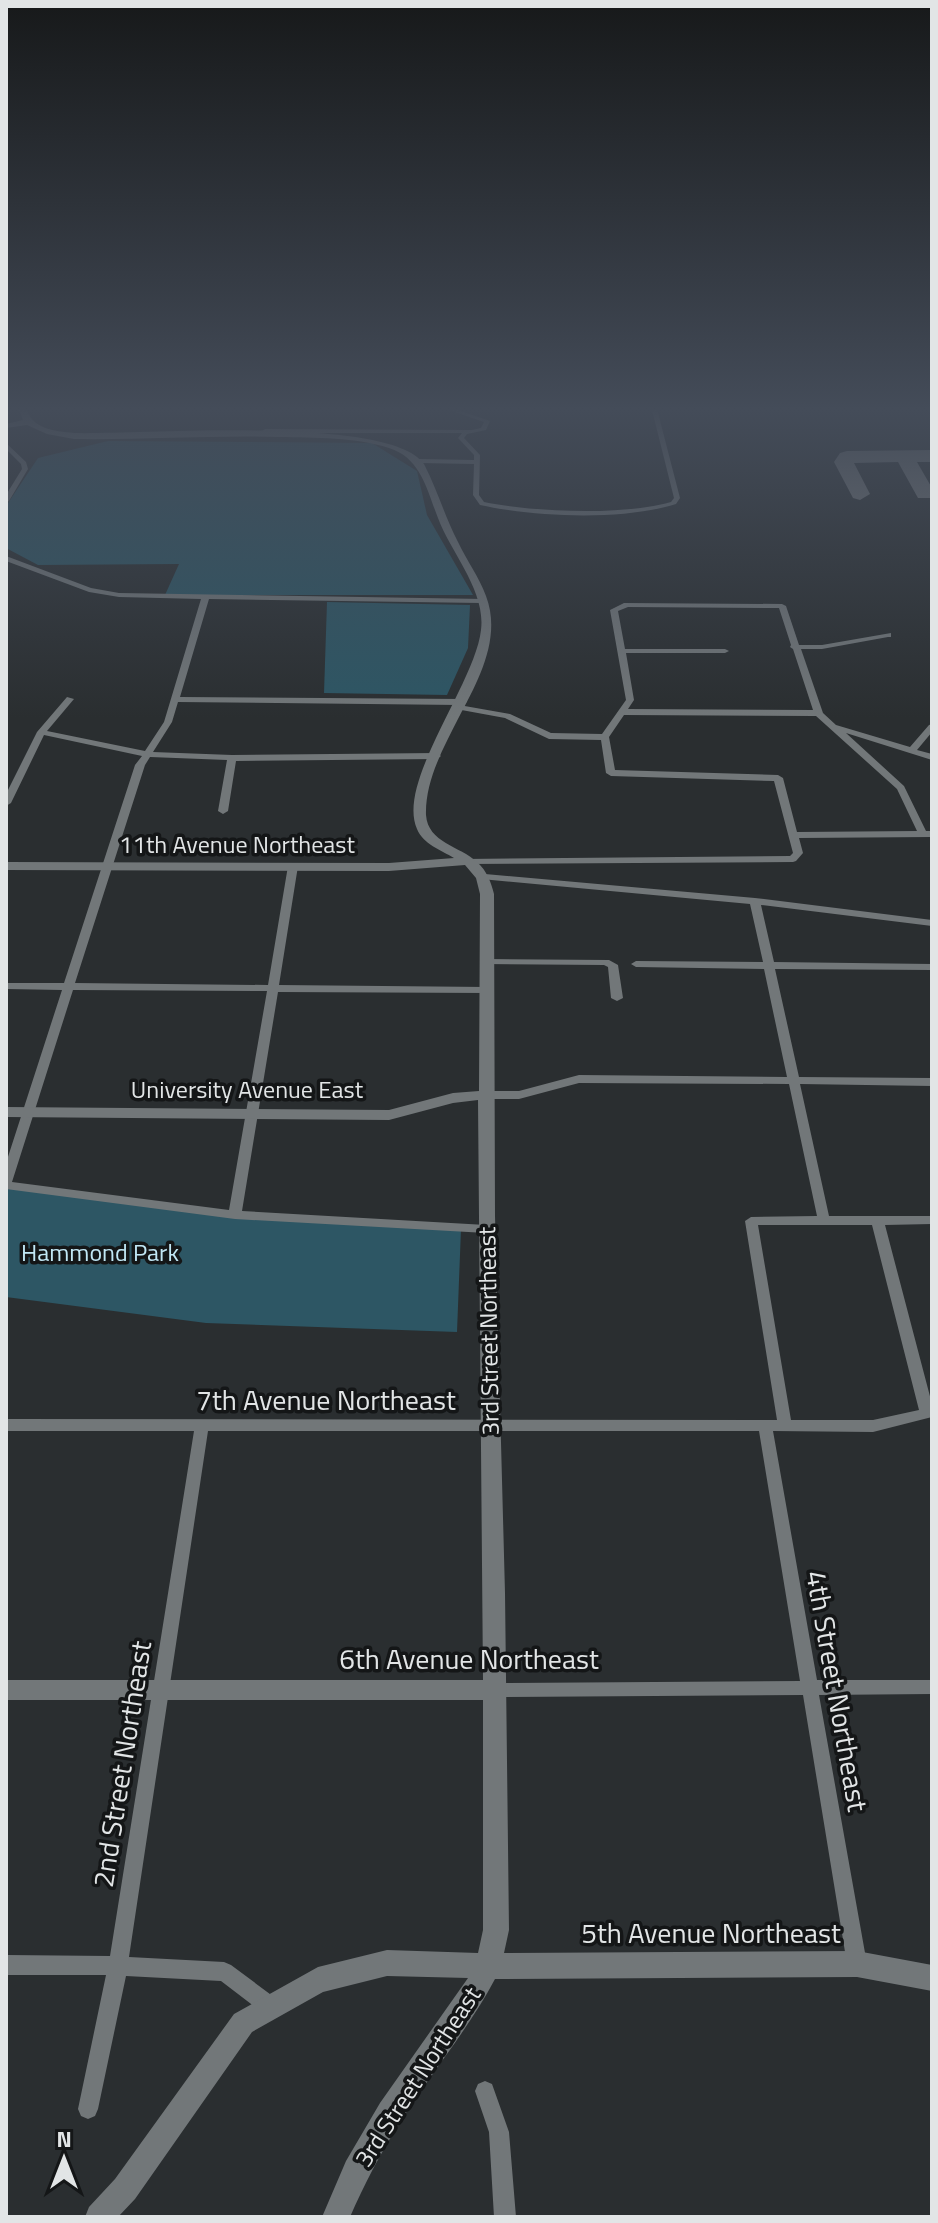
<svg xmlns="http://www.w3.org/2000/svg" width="938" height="2223" font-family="'Titillium Web',sans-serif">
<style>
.green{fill:#2d5664}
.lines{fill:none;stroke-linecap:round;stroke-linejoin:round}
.taxiway{fill:#7b7e80;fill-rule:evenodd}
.minor{fill:#727779;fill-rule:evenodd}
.tertiary{fill:#727779;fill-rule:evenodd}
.labels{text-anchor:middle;stroke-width:7;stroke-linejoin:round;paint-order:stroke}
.street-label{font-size:24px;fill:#e2e5e6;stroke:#141617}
.park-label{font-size:24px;fill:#c1e7f5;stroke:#141617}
.near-street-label{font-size:28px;fill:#e2e5e6;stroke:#141617}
</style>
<rect width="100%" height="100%" fill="#2a2e30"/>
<g class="green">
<path d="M108,441L372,443L417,471L427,515L473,595H165L179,564L38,565L6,548V506L38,458Z"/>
<path d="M327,602L470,605L468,648L447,695L324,693Z"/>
<path d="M6,1185L235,1215L461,1229L457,1332L206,1323L6,1297Z"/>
</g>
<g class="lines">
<path class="taxiway" d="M932,450V462H917L932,488V498H918L898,462L854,463L870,494L860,500L853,498L834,462L840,453L847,451Z"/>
<g class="minor">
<path d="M440,407H449L490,421L486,430L467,434L464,438L480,455L479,495L484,502C535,512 622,516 671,502L674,498L652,410L657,409L680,498L676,504C622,521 535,517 480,505L473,495L474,464L419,463L416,461L419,459L474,460V455L458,438L462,433H265L262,431L265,429L472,430L481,428L484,422Z"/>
<path d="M6,443L26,462L28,469L9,501L6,503V495L22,469L21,464L6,449Z"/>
<path d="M6,556L91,588L119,593L484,599V603H481L209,599L180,697L463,699L467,702L459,705L510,714L551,733L602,734L626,700L610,610L624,603L782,604L786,606L799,645H822L891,633V637H888L822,649H801L823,713L836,725L910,747L929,725L932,724V732L917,750L932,754V760L846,733L904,786L926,831H932V837L799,838L803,853L796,861L793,862L467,864L462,861L464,859L790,856L793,853L774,781L611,776L606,773L601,740L549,739L505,718L456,709L455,707L459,705L178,702L172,722L153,752L232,755L437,753L441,756L437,759L236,761L228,811L223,814L218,811L227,760L150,757L145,765L75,983L268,985L288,866L289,864H297L298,866L279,985L487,987L492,990L487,993L278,992L242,1211L486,1225L492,1229L486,1233L235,1219L6,1189V1163L62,990L6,989V983H64L135,765L142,756L44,735L11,803L6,806V794L37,732L67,697L74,699L47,731L145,751L164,722L201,599L119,597L89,592L6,561ZM628,607L779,608L791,645L790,647L793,649L813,710L628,709L634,700L626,653H725L729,651L725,649H625L618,611ZM624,715L816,716L897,789L917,831L797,832L783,778L778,775L615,770L609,737ZM73,990L267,991L229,1210L12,1182Z"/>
<path d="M485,874L755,898L932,920V926L761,905L774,962L932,964V970L775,969L799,1077L932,1078V1086L800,1084L829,1216H932V1224L885,1225L932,1404V1417L873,1432L773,1431L817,1680H932V1694L819,1695L867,1964L864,1971L857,1974L850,1971L847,1964L803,1695L495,1697L489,1695L487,1690L489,1685L495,1683L800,1681L759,1431H208L129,1957L224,1962L231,1965L278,2000L281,2007L278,2014L271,2017L264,2014L221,1981L126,1976L98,2109L95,2116L88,2119L81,2116L78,2109L106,1975H6V1955L110,1956L194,1431H6V1419L777,1420L745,1221L751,1217L817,1216L789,1084L579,1083L519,1099H485L479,1095L485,1091H519L579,1075L787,1077L764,969L636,967L631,964L636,961L763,962L750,904L481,879L480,877ZM758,1225H872L919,1410L873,1420H791Z"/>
<path d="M487,959L609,960L618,965L623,998L617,1001L611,998L608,967L604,965L483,964L482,962Z"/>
<path d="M485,2081L492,2084L509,2132L516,2217H494L489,2132L475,2091L478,2084Z"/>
</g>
<path class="tertiary" d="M18,407H26C31,429 54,431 74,433C138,435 390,414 424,464C437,489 445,517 458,542C467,561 479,577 486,596C502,638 478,681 459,717C444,747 425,780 426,815C428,843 460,846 477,862C487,871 491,882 494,894L495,1216L505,1593L509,1930L504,1953L857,1951L932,1965V1991L857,1977L495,1979C468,2030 430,2074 399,2124C380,2154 364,2185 350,2217H322L346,2161L380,2103L468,1978L387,1976L323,1992L252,2032L135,2199L118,2217H85L89,2207L115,2179L234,2014L318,1967L387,1950L478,1953L483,1930V1700H6V1680H483L478,1100L453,1103L389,1120L6,1117V1107L389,1110L453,1093L479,1091L480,894L476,878L465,865L389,871L6,870V862L389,863L454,858C441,850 423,844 417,829C396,782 475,684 481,630C486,591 451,553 438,518C427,490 421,458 389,448C355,437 316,438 280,437C212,435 143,440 74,439L47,434L27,425L6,428V424L23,420Z"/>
</g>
<linearGradient id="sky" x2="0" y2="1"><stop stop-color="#17191a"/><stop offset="0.57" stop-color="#444c59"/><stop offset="1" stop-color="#444c59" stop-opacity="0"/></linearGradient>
<rect width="938" height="718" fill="url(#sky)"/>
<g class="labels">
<g class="street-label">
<text x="237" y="853">11th Avenue Northeast</text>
<text x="247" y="1098">University Avenue East</text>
<text transform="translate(489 1331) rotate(-91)" y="8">3rd Street Northeast</text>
<text transform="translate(418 2077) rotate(-57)" y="8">3rd Street Northeast</text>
</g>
<g class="park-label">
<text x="100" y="1261">Hammond Park</text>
</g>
<g class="near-street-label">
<text x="326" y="1410">7th Avenue Northeast</text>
<text x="469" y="1669">6th Avenue Northeast</text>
<text transform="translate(837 1691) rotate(80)" y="10">4th Street Northeast</text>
<text transform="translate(122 1764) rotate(-81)" y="10">2nd Street Northeast</text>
<text x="711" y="1943">5th Avenue Northeast</text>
</g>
</g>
<rect width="938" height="2223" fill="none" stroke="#e2e5e6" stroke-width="16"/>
<g transform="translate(64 2159)" stroke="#141617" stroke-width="6" paint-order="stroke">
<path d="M0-6L14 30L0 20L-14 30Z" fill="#e2e5e6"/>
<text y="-12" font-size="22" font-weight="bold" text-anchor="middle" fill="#e2e5e6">N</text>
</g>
</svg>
